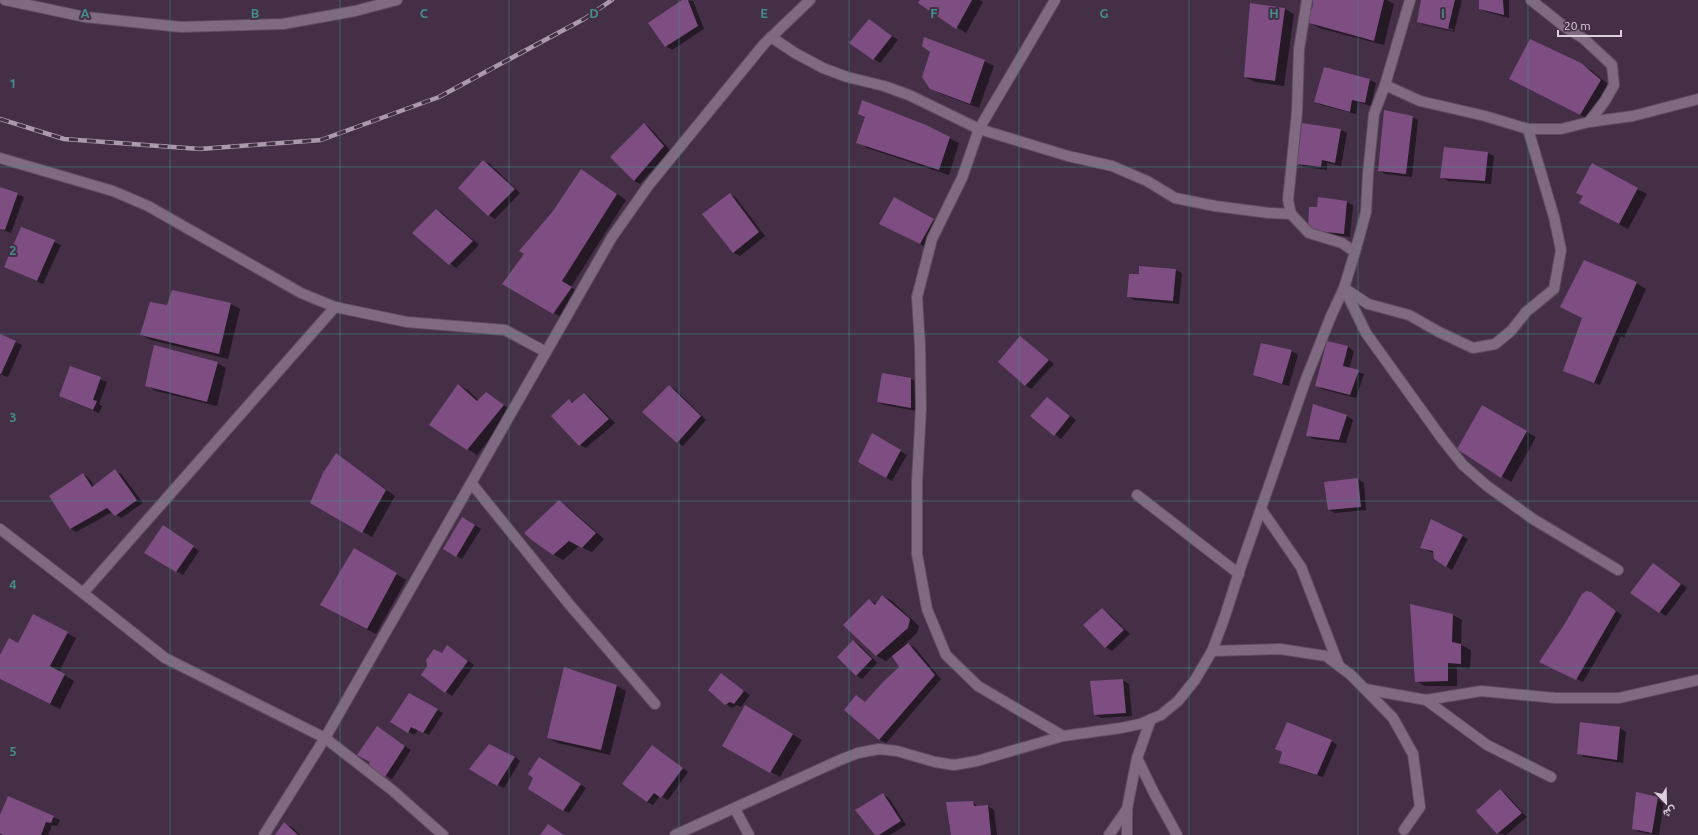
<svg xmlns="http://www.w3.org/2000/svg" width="1698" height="835" font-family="Ubuntu,Vazirmatn,sans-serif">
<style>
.shadow{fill:#0007;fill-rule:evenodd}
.building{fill:#7e4e82}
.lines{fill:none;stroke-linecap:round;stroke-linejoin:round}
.minor-casing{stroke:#604c61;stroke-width:12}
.minor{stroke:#806a82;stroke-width:10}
.rail-casing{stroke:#aa9aac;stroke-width:4.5}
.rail{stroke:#442f46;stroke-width:3;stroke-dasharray:9;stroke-linecap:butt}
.grid{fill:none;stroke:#428c8a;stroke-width:1;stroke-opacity:0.55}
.grid-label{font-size:13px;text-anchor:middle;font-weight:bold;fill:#428c8a;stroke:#442f46;stroke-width:4;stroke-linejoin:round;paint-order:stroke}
</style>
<rect width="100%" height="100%" fill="#442f46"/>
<g class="shadow">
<path d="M684,0L693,1L704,29L672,50L666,46Z"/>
<path d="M921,0H979L983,2L966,33L919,3Z"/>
<path d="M1314,0H1387L1394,4L1384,45L1319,28L1310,22L1319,14Z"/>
<path d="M1422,0H1462L1454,32L1424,25L1418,21ZM1423,22L1453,29V31L1423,24Z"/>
<path d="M1480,0H1509V18L1487,12L1480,9Z"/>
<path d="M1251,4L1285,9L1294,14L1284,86L1255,82L1245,77Z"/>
<path d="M869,20L898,40L880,63L851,43Z"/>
<path d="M984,61L994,66L979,108L941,94L931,88Z"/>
<path d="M1581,64L1591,70L1610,86L1590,120L1520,84Z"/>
<path d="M1324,68L1370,80L1376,83L1371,106L1358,102L1356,114L1321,105L1315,102Z"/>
<path d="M859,114L949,138L959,143L949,175L867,148L858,142L866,118Z"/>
<path d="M1412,117L1418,120L1412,177L1385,174L1379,170Z"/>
<path d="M644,124L650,128L670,150L640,184L634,181Z"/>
<path d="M1341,130L1347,133L1341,166L1327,163V170L1304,167L1298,163Z"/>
<path d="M1488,153L1494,156L1491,184L1448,181L1441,177Z"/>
<path d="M483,161L490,164L520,193L495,219L489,215L459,188Z"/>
<path d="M582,170L626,200L571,287L580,293L563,318L503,283L526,254Z"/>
<path d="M0,188L24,197L11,233L0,229Z"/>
<path d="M1637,189L1647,194L1628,229L1590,208Z"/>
<path d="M730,194L736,198L765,236L740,256L734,253L703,214Z"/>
<path d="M894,198L939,223L926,247L886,227Z"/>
<path d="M1319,198L1347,202L1353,205L1350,237L1315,233Z"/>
<path d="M436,210L442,213L479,245L456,268L413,233Z"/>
<path d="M22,228L61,245L43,284L5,267Z"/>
<path d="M1140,267L1176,270L1182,273L1179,304L1134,300L1128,296L1140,275Z"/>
<path d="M1636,283L1646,289L1624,338L1621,336L1600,385L1564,371Z"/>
<path d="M172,291L231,304L240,309L228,359L151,340L141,335L168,307Z"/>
<path d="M0,335L22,345L8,377L0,374Z"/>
<path d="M1020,337L1054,364L1031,389L1025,385Z"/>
<path d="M1348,347L1354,351L1349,369L1364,374L1356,398L1322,389L1316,385Z"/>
<path d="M1292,351L1298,355L1289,386L1260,378L1254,374Z"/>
<path d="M217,363L226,368L217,406L156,391L147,385Z"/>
<path d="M71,367L107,382L99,404L102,406L99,413L66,399Z"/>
<path d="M911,379L917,382V411L884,405L878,402Z"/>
<path d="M458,385L468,390L479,401L486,393L512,411L477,455L430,425Z"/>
<path d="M669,386L675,389L706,420L683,446L677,442Z"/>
<path d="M584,394L590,398L615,423L586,448L580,445L569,400L574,403Z"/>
<path d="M1047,398L1076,420L1061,439L1031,416Z"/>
<path d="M1482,406L1536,437L1511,482L1458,449Z"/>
<path d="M1347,416L1353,420L1346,443L1313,439L1307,435Z"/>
<path d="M872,435L907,455L892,481L859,462Z"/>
<path d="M337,454L395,496L372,537L312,502Z"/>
<path d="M115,471L121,474L143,503L121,518L112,512L76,532L70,528L83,474L89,478L94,486Z"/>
<path d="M1358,479L1364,483L1366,510L1335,513L1328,509Z"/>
<path d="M559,501L568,507L604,539L592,552L579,546L563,560L553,554Z"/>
<path d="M463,518L481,529L462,559L444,549Z"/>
<path d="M170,530L199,551L183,575L145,553Z"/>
<path d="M1462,536L1468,539L1452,570L1446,566L1434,553L1422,548Z"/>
<path d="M355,549L406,580L376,634L330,610Z"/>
<path d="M1659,568L1687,588L1666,616L1632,593Z"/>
<path d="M1591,593L1622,615L1583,682L1547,665Z"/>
<path d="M883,596L892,601L919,626L917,633L906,643L914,647L941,679L886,743L880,740L846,710L866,703L901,668L893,655L886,661L877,656L844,625L869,600L877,604Z"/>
<path d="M1102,609L1108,613L1130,634L1112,651L1106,647Z"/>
<path d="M1453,615L1462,620L1461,645L1471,650L1470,669L1457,667V686H1425L1416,681Z"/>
<path d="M67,633L76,638L59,672L74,681L60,709L0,679V658L18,644Z"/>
<path d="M854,641L860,645L877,663L862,679L856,675Z"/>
<path d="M454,650L474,665L452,696L423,675L442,654Z"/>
<path d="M721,675L750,695L741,707L737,705L732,708L726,704Z"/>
<path d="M1122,680L1129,684L1132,716L1101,718L1094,714Z"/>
<path d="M617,686L626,691L610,755L558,743L548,738Z"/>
<path d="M409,694L443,713L429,735L418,730L414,735L391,722Z"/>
<path d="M746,707L802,740L780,777L733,751Z"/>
<path d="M1581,723L1620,728L1626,732L1623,763L1584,757L1578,753Z"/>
<path d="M377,727L411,750L392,779L370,766Z"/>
<path d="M1331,741L1337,745L1323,777L1286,766L1280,762L1283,753L1276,749Z"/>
<path d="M659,750L688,772L668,800L660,796L653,805L647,802Z"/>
<path d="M515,757L520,761L504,788L470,769Z"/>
<path d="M546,762L586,788L569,813L563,810L534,778Z"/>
<path d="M1500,790L1506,794L1527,817L1506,835L1497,833Z"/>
<path d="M883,794L889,798L906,825L890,835H876Z"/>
<path d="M1637,794L1658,798L1664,801L1659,835L1639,832L1633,828Z"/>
<path d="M8,797L60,820L57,826L52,825L48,835H5L0,832V817Z"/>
<path d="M972,802L979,807L988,806L994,810L997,835H952Z"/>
<path d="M284,823L293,828L300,835H276Z"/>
</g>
<g class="building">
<path d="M682,0H688L698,26L665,47L648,23Z"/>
<path d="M920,0H972L956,29L918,3Z"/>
<path d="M1313,0H1384L1374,41L1309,23V9L1312,10Z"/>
<path d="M1421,0H1455L1448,29L1417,22Z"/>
<path d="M1479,0H1503L1504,15L1479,9Z"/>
<path d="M1250,3L1285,8L1275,81L1244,77Z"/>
<path d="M869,19L892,36L873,60L849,43Z"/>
<path d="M924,37L985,60L970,104L930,89L922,77L930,52L922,46Z"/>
<path d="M1530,39L1581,63L1601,80L1580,115L1509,79Z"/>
<path d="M1324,67L1370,79L1365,103L1352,100L1350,112L1314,102Z"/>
<path d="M862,100L926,125L950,137L939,170L856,143L865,117L858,114Z"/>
<path d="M1384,110L1413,116L1406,174L1378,171Z"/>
<path d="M644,123L664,146L634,181L610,157Z"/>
<path d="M1302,123L1341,129L1335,163L1322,160L1321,167L1297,164Z"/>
<path d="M1444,147L1488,152L1485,181L1440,178Z"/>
<path d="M483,160L515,189L488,216L458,188Z"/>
<path d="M1592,163L1638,188L1619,224L1579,203L1583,196L1576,193Z"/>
<path d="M581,169L617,194L562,281L572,287L553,314L502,284L524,254L519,251L553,211Z"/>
<path d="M0,187L18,193L5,230L0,229Z"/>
<path d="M730,193L759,232L733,253L702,214Z"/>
<path d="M894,197L934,219L920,244L879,224Z"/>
<path d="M1318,197L1347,201L1344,234L1308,230L1309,207H1317Z"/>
<path d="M436,209L473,241L449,265L412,233Z"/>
<path d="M21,227L55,240L37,281L4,267Z"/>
<path d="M1584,260L1637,282L1594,383L1563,371L1582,318L1560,307Z"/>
<path d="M1139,266L1176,269L1173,301L1127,297L1129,274H1139Z"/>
<path d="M172,290L231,303L219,354L140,335L150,302L167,305Z"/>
<path d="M0,334L16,341L1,374H0Z"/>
<path d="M1020,336L1049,360L1025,386L998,362Z"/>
<path d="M1327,341L1348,346L1343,366L1359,370L1350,395L1315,386Z"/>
<path d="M1261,343L1292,350L1282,384L1253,375Z"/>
<path d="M154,345L218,362L207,402L145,386Z"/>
<path d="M70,366L101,377L93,400L97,401L93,410L59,396Z"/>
<path d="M882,373L911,378V408L877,402Z"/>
<path d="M458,384L477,401L486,392L504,405L467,450L429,425Z"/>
<path d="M669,385L701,416L677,443L642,412Z"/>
<path d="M584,393L609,419L579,446L551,416L569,399L572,403Z"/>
<path d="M1047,397L1070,416L1054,436L1030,416Z"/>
<path d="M1313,404L1347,415L1339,440L1306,436Z"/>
<path d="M1482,405L1527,431L1501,478L1457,449Z"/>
<path d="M872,433L901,450L886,478L858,462Z"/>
<path d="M336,453L386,490L362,533L310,503L323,473Z"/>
<path d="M115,469L137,500L115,516L107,508L70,529L49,496L83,473L92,487Z"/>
<path d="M1358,478L1361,507L1328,510L1324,482Z"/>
<path d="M559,500L596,533L582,548L569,541L553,555L533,541L524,533Z"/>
<path d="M462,517L475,525L456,557L443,549Z"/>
<path d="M1431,519L1463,535L1446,567L1434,559L1433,551L1420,548Z"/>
<path d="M163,525L194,546L176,572L144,553Z"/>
<path d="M354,548L397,573L367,629L320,605Z"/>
<path d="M1653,563L1681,584L1659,613L1630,593Z"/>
<path d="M1586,591L1591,592L1616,611L1576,680L1539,662L1564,625L1582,594Z"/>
<path d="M882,595L910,619L908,628L876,656L843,625L869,599L875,605Z"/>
<path d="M1410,604L1453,614L1452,642L1461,644V664L1448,663V681L1415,682Z"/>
<path d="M1102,608L1124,630L1105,648L1083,625Z"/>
<path d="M33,614L68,632L50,666L65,674L50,704L0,679V655L9,638L18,643Z"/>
<path d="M853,640L872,659L856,676L837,657Z"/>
<path d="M908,643L935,675L879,740L844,710L856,695L865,702L883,682L899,667L892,656Z"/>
<path d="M447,645L468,661L445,693L421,675L427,666L426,660L434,649L442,653Z"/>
<path d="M564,667L617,685L601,750L547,738Z"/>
<path d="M721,673L744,691L734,704L730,702L725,705L708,690Z"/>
<path d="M1123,679L1126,713L1094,715L1090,681Z"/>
<path d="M409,693L438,709L423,733L411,727L408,733L390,722Z"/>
<path d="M745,705L793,734L770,773L722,746Z"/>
<path d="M1287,722L1332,740L1317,775L1279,763L1282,752L1275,749Z"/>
<path d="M1580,722L1620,727L1617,760L1577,754Z"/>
<path d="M377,726L405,746L385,777L368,766L370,762L357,755Z"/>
<path d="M489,744L515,757L497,786L469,769Z"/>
<path d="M652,745L683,768L661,798L654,793L647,802L622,784Z"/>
<path d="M539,757L581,784L563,811L528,789L533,778L528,774Z"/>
<path d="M1500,789L1522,813L1497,834L1476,811Z"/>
<path d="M1636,792L1658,797L1652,833L1632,829Z"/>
<path d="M883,793L901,821L879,835H875L855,810Z"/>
<path d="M8,796L54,816L51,823L46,822L41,835H3L0,833V815Z"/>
<path d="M973,801L974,806L988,805L991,835H951L946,802Z"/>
<path d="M284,822L298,835H275Z"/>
<path d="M548,824L564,835H540Z"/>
</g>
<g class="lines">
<g class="minor-casing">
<g id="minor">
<path d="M5,0L85,17L181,27L283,24L355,11L397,0"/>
<path d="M1055,0L979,129L962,178L932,239L917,297L920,346L921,408L917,482V554L927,609L946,655L978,686L1063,736"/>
<path d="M1307,0L1299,49L1297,112L1288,200L1291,214L1309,233L1342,243L1355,252"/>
<path d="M1531,0L1565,27L1584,39L1612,65L1614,85L1605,101L1589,122"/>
<path d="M771,37L795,53L823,68L847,77L884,86L909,95L979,129L1068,156L1112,166L1147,181L1175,198L1215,206L1269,213L1291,214"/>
<path d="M1385,85L1420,101L1485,116L1528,129H1561L1589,122L1633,116L1698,99"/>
<path d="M0,158L113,191L148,206L301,293L335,307L407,322L505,330L546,352"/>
<path d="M1344,288L1368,304L1409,315L1439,332L1473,348L1495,344L1511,331L1526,312L1554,289L1561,250L1554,217L1528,129"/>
<path d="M1344,288L1366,333L1443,440L1463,465L1487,486L1533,519L1618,570"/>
<path d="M472,484L569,604L655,704"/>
<path d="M1137,495L1239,574"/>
<path d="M1261,509L1301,567L1339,666"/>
<path d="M0,529L83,593L165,658L325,738L392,790L443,835"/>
<path d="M83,593L335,307"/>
<path d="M1212,651L1280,649L1326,656L1351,675L1393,718L1413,754L1420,807L1404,830"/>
<path d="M1365,689L1426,700L1487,745L1551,777"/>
<path d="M1426,700L1481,691L1555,698H1619L1698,680"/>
<path d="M1137,758L1154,793L1177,835"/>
<path d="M735,809L749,835"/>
<path d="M264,835L325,738L612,237L648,186L764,44L810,0"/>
<path d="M675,835L840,760L858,753L879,749L897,751L935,762L954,765L977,761L1063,736L1121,728L1140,724L1161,715L1178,701L1195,680L1212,651L1224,619L1241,566L1306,379L1331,316L1344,288L1355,252L1366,212L1368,174L1374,114L1385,85L1410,0"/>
<path d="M1109,835L1127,809"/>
<path d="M1127,835V809L1133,778L1137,758L1151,719"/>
</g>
</g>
<use href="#minor" class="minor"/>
<g class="rail-casing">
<path id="rail" d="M0,119L64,139L200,149L321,140L439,97L584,19L612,0"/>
</g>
<use href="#rail" class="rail"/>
</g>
<path class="grid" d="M170,0V835M340,0V835M509,0V835M679,0V835M849,0V835M1019,0V835M1189,0V835M1358,0V835M1528,0V835M0,167H1698M0,334H1698M0,501H1698M0,668H1698"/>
<g class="grid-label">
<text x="85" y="18">A</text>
<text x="255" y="18">B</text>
<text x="424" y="18">C</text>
<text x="594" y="18">D</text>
<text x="764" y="18">E</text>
<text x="934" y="18">F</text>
<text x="1104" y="18">G</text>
<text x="1274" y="18">H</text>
<text x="1443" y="18">I</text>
<text x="13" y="88">1</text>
<text x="13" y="255">2</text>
<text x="13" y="422">3</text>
<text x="13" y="589">4</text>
<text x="13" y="756">5</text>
</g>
<g transform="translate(1666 803) rotate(157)" stroke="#442f46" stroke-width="3" paint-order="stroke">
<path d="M0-3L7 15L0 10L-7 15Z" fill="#ddcfde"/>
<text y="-6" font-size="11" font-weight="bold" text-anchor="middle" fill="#ddcfde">ش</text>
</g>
<path d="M1558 30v6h63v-6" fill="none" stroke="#ddcfde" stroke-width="2"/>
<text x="1564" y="30" font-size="12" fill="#ddcfde" stroke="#442f46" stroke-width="3" paint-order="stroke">20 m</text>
</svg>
